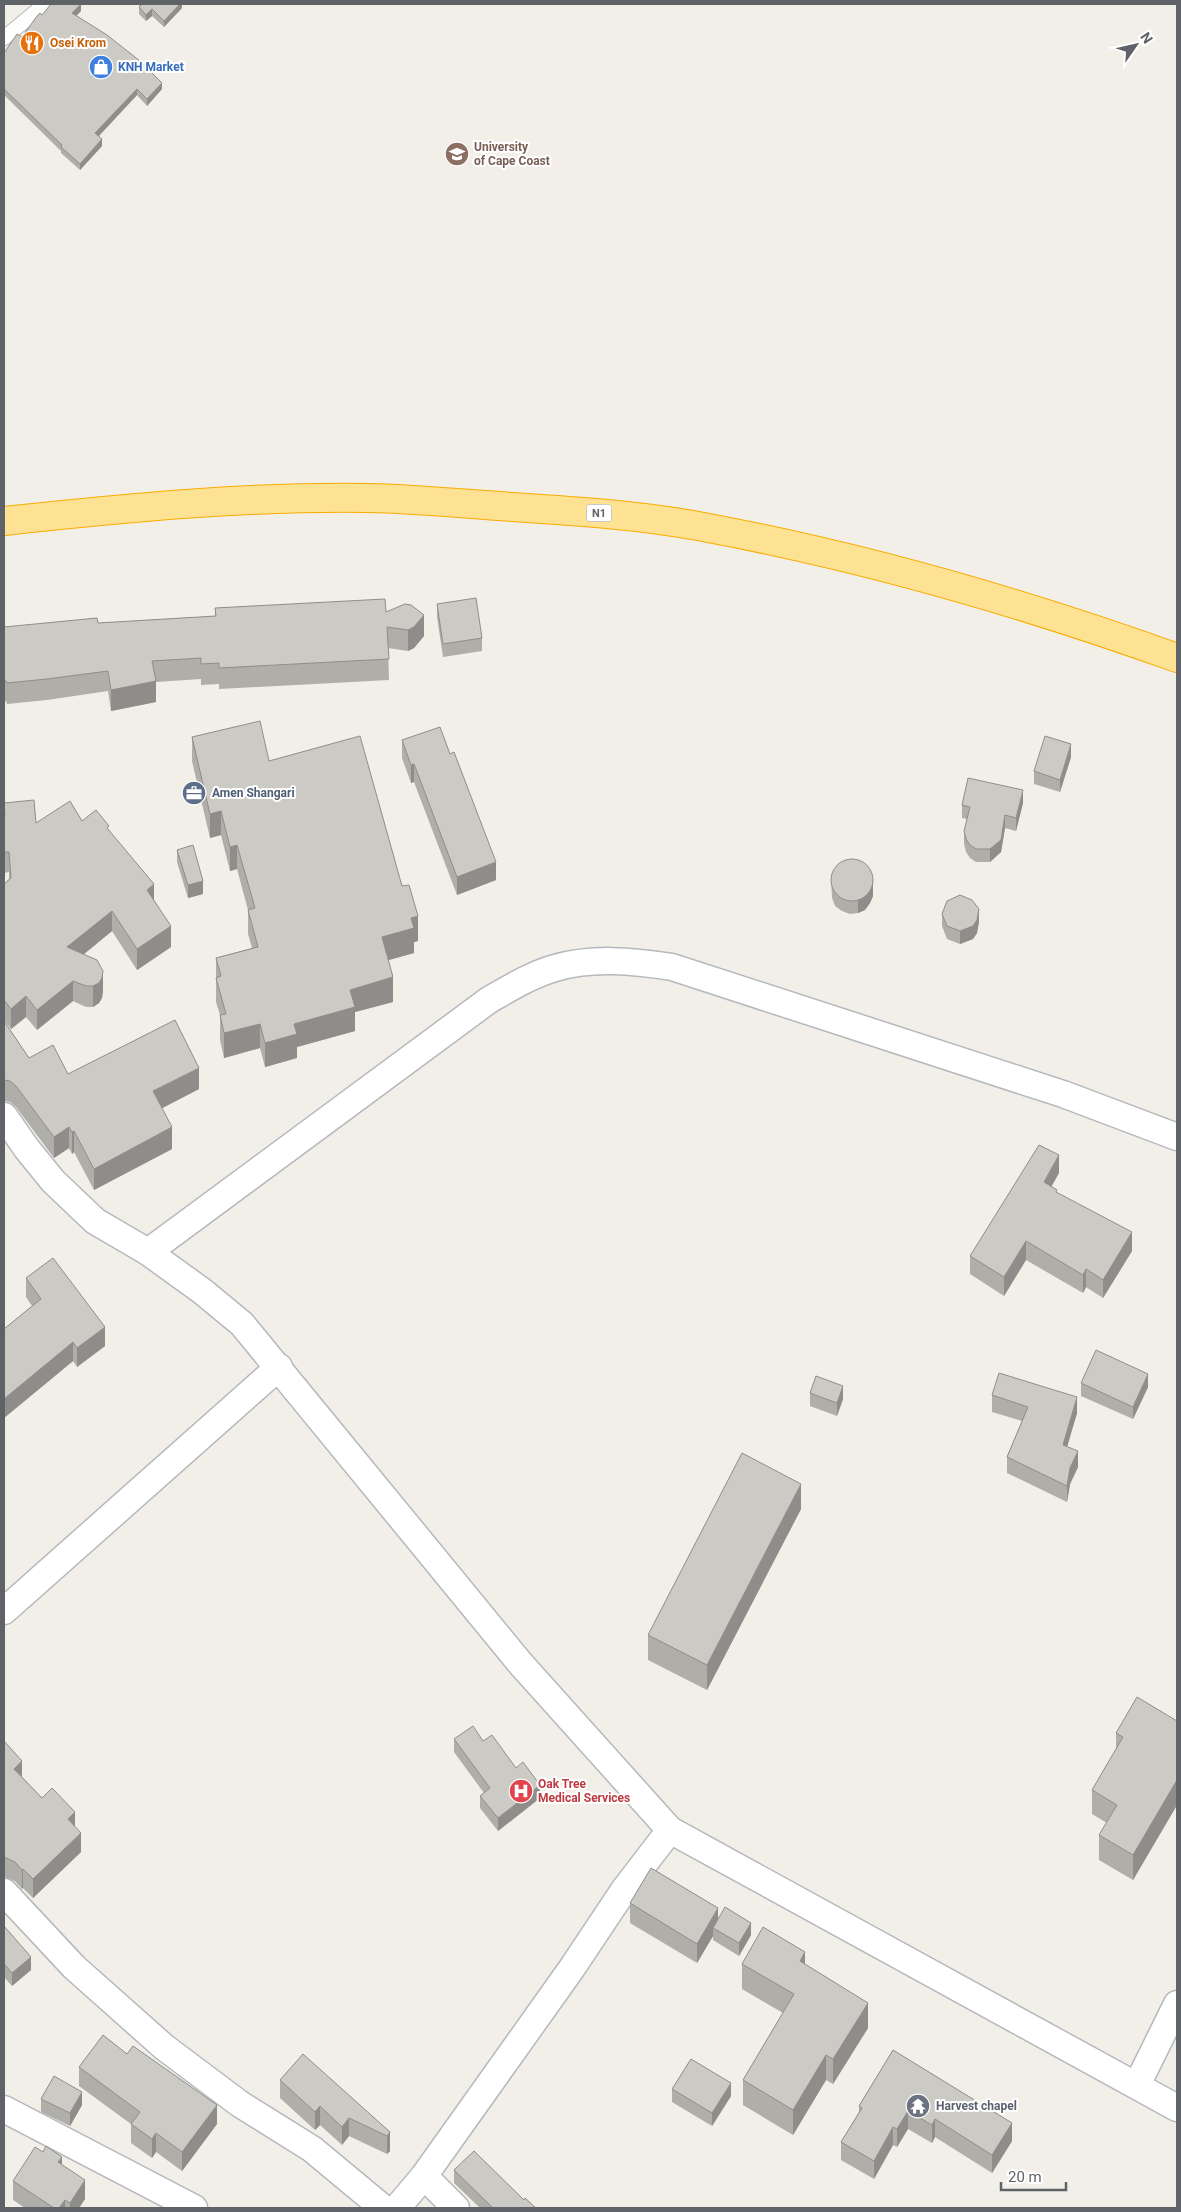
<svg xmlns="http://www.w3.org/2000/svg" width="1181" height="2212" font-family="Roboto,sans-serif">
<style>
.lines{fill:none;stroke-linecap:round;stroke-linejoin:round}
.lane-casing{stroke:#b5b8bc;stroke-width:16}
.street-casing{stroke:#b5b8bc;stroke-width:29}
.highway-casing{stroke:#f9ab00;stroke-width:30}
.lane{stroke:#fff;stroke-width:14}
.street{stroke:#fff;stroke-width:26}
.highway{stroke:#fde293;stroke-width:28}
.wall{fill:#afaea9}
.shaded-wall{fill:#8f8d8a}
.building{fill:#cccac5;stroke:#8f8d8a}
.labels{text-anchor:middle;stroke-width:4;stroke-linejoin:round;paint-order:stroke}
.shield{fill:#fff;stroke:#8f9295;stroke-width:1}
.shield-label{font-size:11px;font-weight:bold;fill:#5f6368}
.food-label{font-size:12px;font-weight:bold;fill:#c56008;stroke:#fff;text-anchor:start}
.shop-label{font-size:12px;font-weight:bold;fill:#366cbe;stroke:#fff;text-anchor:start}
.education-label{font-size:12px;font-weight:bold;fill:#785e54;stroke:#fff;text-anchor:start}
.service-label{font-size:12px;font-weight:bold;fill:#4e5e75;stroke:#fff;text-anchor:start}
.health-label{font-size:12px;font-weight:bold;fill:#be3a42;stroke:#fff;text-anchor:start}
.worship-label{font-size:12px;font-weight:bold;fill:#5b616d;stroke:#fff;text-anchor:start}
</style>
<rect width="100%" height="100%" fill="#f1efe8"/>
<g class="lines">
<g class="lane-casing">
<path id="lane" d="M4,38L45,4"/>
</g>
<g class="street-casing">
<g id="street">
<path d="M4,1116L27,1149L53,1181L95,1221L148,1252L202,1291L242,1324L520,1663L670,1830L1177,2108"/>
<path d="M148,1252L489,1000C510,988 531,975 555,968C593,957 633,961 672,967L1063,1094L1177,1137"/>
<path d="M4,1611L279,1367"/>
<path d="M4,1892L74,1967L164,2047L240,2104L312,2149L383,2208"/>
<path d="M1137,2085L1177,2004"/>
<path d="M4,2109L194,2208"/>
<path d="M424,2176L456,2208"/>
<path d="M397,2208L424,2176L572,1968L624,1890L670,1830"/>
</g>
</g>
<g class="highway-casing">
<path id="highway" d="M4,521C125,508 247,496 369,498C417,499 465,504 513,507C574,511 637,515 698,526C861,556 1021,602 1177,658"/>
</g>
<use href="#lane" class="lane"/>
<use href="#street" class="street"/>
<use href="#highway" class="highway"/>
</g>
<g class="wall">
<path d="M137,4H182V8L164,27L152,16L146,21L139,14V7L140,6Z"/>
<path d="M81,11L76,16L162,89L147,106L137,95L99,136L102,146L80,170L61,153V151L4,95V53L22,37Z"/>
<path d="M437,604L482,638V651L443,657L437,617Z"/>
<path d="M215,608L386,612L424,636L414,648L408,651L388,648L389,680L219,689V684L201,685V679L156,682V702L111,711L108,691L47,700L7,704L6,701L4,702V627L98,623L215,616Z"/>
<path d="M192,737L269,761L418,941L414,942V953L388,960L393,1002L355,1012V1031L297,1047V1058L265,1067L260,1048L224,1058L220,1040V1015L216,1002V958L252,948L248,934V910L237,869L230,871L221,835L210,838L192,761Z"/>
<path d="M402,740L496,880L457,895L414,782L411,783L402,758Z"/>
<path d="M1071,757L1060,792L1034,784V771Z"/>
<path d="M4,803L36,823L82,821L109,830L154,900L171,947L137,970L112,931L84,954L103,991L102,998L99,1003L93,1007H86L73,1001L37,1030L26,1017L11,1029L4,1020V884L9,879V872L4,873Z"/>
<path d="M1023,803L1016,831L1005,828L1001,852L990,862H976L970,858L966,852L964,844V831L967,819L962,818V805Z"/>
<path d="M177,850L203,894L188,898L177,862Z"/>
<path d="M831,877L873,896L870,903L865,910L858,913L850,914L842,911L835,906L832,898Z"/>
<path d="M942,914L979,922L977,933L973,939L960,944L947,939L942,926Z"/>
<path d="M4,1021L29,1058L68,1074L199,1089L162,1108L172,1149L94,1190L74,1152L72,1154L69,1148L54,1158L16,1107L10,1102L4,1101Z"/>
<path d="M1059,1173L1051,1186L1057,1193L1132,1251L1103,1298L1086,1287L1083,1293L1026,1260L1004,1296L970,1274V1256Z"/>
<path d="M26,1278L105,1346L77,1367L73,1361L4,1418V1329L32,1306L26,1297Z"/>
<path d="M1081,1383L1148,1387L1133,1419L1081,1396Z"/>
<path d="M810,1393L843,1399L837,1416L810,1406Z"/>
<path d="M992,1395L1077,1413L1067,1446L1078,1467L1070,1484L1067,1502L1007,1473V1457L1022,1421L992,1412Z"/>
<path d="M801,1509L707,1690L648,1660V1635Z"/>
<path d="M1177,1721V1805L1133,1880L1099,1860V1835L1107,1823L1092,1814V1790L1116,1749V1733Z"/>
<path d="M454,1739L483,1741L516,1768L540,1798L498,1831L480,1808V1796L484,1793L454,1752Z"/>
<path d="M4,1741L22,1777L42,1798L75,1827L81,1852L33,1898L23,1888L22,1889L15,1881L6,1878L4,1875Z"/>
<path d="M630,1903L718,1919L751,1935L739,1956L713,1940V1936L697,1963L630,1923Z"/>
<path d="M4,1926L31,1970L12,1986L4,1977Z"/>
<path d="M742,1964L805,1965L868,2028L833,2084L826,2080L793,2135L743,2105V2080L783,2013L742,1989Z"/>
<path d="M893,2050L1012,2141L992,2173L935,2137L932,2143L908,2129L897,2147L893,2145L874,2179L841,2160V2142L859,2112V2106Z"/>
<path d="M79,2067L217,2124L182,2171L156,2152L152,2158L131,2143V2124L79,2086Z"/>
<path d="M280,2080L390,2132V2151L387,2154L349,2136L342,2145L320,2125L315,2130L280,2098Z"/>
<path d="M672,2089L731,2096L712,2126L672,2102Z"/>
<path d="M41,2099L82,2105L70,2126L41,2112Z"/>
<path d="M62,2165L85,2199L79,2208H25L13,2200V2181Z"/>
<path d="M454,2170L524,2200L536,2208H480L454,2183Z"/>
</g>
<g class="shaded-wall">
<path d="M81,4V11L72,20V13Z"/>
<path d="M180,4H182V8L164,27V21Z"/>
<path d="M152,9V16L146,21V15Z"/>
<path d="M162,83V89L147,106V99Z"/>
<path d="M137,89V95L95,140V133Z"/>
<path d="M102,139V146L80,170V164Z"/>
<path d="M424,615V636L414,648L408,651V630Z"/>
<path d="M156,681V702L111,711V690Z"/>
<path d="M1071,744V757L1060,792V780Z"/>
<path d="M414,764V782L411,783V765Z"/>
<path d="M1023,790V803L1016,831V818Z"/>
<path d="M221,811V835L210,838V814Z"/>
<path d="M1005,815V828L1001,852L990,862V849Z"/>
<path d="M237,845V869L230,871V847Z"/>
<path d="M496,862V880L457,895V877Z"/>
<path d="M203,881V894L188,898V885Z"/>
<path d="M873,883V896L870,903L865,910L858,913V900Z"/>
<path d="M154,884V905L147,890Z"/>
<path d="M979,909V922L977,933L973,939L960,944V931Z"/>
<path d="M112,911V931L67,968V947Z"/>
<path d="M418,916V941L414,942V953L382,962V937L411,918Z"/>
<path d="M171,926V947L137,970V949Z"/>
<path d="M103,971V991L102,998L99,1003L93,1007V986Z"/>
<path d="M393,977V1002L355,1012V1031L297,1047V1058L265,1067V1043L294,1024L350,990Z"/>
<path d="M73,981V1001L37,1030V1010Z"/>
<path d="M26,996V1017L11,1029V1009Z"/>
<path d="M260,1024V1048L224,1058V1033Z"/>
<path d="M199,1068V1089L153,1113V1091Z"/>
<path d="M69,1127V1148L54,1158V1137Z"/>
<path d="M172,1127V1149L94,1190V1169Z"/>
<path d="M74,1131V1152L72,1154V1132Z"/>
<path d="M1059,1155V1173L1044,1200V1182Z"/>
<path d="M1132,1232V1251L1103,1298V1280Z"/>
<path d="M1026,1241V1260L1004,1296V1277Z"/>
<path d="M1086,1269V1287L1083,1293V1275Z"/>
<path d="M105,1327V1346L77,1367V1348Z"/>
<path d="M73,1342V1361L4,1418V1399Z"/>
<path d="M1148,1374V1387L1133,1419V1407Z"/>
<path d="M843,1386V1399L837,1416V1403Z"/>
<path d="M1077,1397V1413L1063,1461V1445Z"/>
<path d="M1078,1451V1467L1070,1484L1067,1502V1486L1070,1468Z"/>
<path d="M801,1484V1509L707,1690V1665Z"/>
<path d="M22,1761V1780L14,1769Z"/>
<path d="M1177,1780V1805L1133,1880V1855Z"/>
<path d="M540,1785V1798L498,1831V1818Z"/>
<path d="M75,1812V1831L68,1819Z"/>
<path d="M81,1833V1852L33,1898V1879Z"/>
<path d="M23,1869V1888L22,1889V1870Z"/>
<path d="M718,1908V1927L713,1928V1936L697,1963V1944Z"/>
<path d="M751,1923V1935L739,1956V1943Z"/>
<path d="M805,1952V1977L800,1961Z"/>
<path d="M31,1957V1970L12,1986V1973Z"/>
<path d="M868,2003V2028L833,2084V2059Z"/>
<path d="M826,2055V2080L793,2135V2110Z"/>
<path d="M731,2083V2096L712,2126V2113Z"/>
<path d="M82,2092V2105L70,2126V2113Z"/>
<path d="M217,2105V2124L182,2171V2152Z"/>
<path d="M320,2106V2125L315,2130V2112Z"/>
<path d="M908,2111V2129L897,2147V2129Z"/>
<path d="M349,2118V2136L342,2145V2127Z"/>
<path d="M935,2119V2137L932,2143V2125Z"/>
<path d="M1012,2123V2141L992,2173V2155Z"/>
<path d="M893,2127V2145L874,2179V2161Z"/>
<path d="M390,2132V2151L387,2154V2136Z"/>
<path d="M156,2133V2152L152,2158V2139Z"/>
<path d="M62,2157V2176L58,2162Z"/>
<path d="M85,2180V2199L79,2208H70V2203Z"/>
<path d="M65,2200V2208H59Z"/>
</g>
<g class="building">
<path d="M51,4H81L72,13L107,35L140,61L162,83L147,99L137,89L95,133L102,139L80,164L61,147L62,145L4,89V53L17,34L22,37L37,16L40,13L42,15Z"/>
<path d="M142,4H180L164,21L152,9L146,15L139,7Z"/>
<path d="M476,598L482,638L443,644L437,604Z"/>
<path d="M385,599L386,612L405,604L411,605L424,615L414,627L408,630L387,627L389,659L219,668V663L201,664V658L152,661L156,681L111,690L108,671L47,679L7,683L6,681H4V627L97,618L98,623L216,616L215,608Z"/>
<path d="M260,721L269,761L360,736L402,886L409,885L418,916L411,918L414,928L382,937L393,977L350,990L355,1007L294,1024L297,1034L265,1043L260,1024L224,1033L220,1015L226,1014L216,978L221,976L216,958L258,947L248,910L255,908L237,845L230,847L221,811L210,814L192,737Z"/>
<path d="M440,727L450,754L454,752L496,862L457,877L414,764L411,765L402,740Z"/>
<path d="M1045,736L1071,744L1060,780L1034,771Z"/>
<path d="M968,778L1023,790L1016,818L1005,815L1001,840L990,849H976L970,845L966,839L964,831L970,807L962,805Z"/>
<path d="M34,800L36,823L70,801L82,821L96,810L109,826L107,828L154,884L147,890L171,926L137,949L112,911L67,947L97,960L103,971L102,978L99,983L93,986H86L73,981L37,1010L26,996L11,1009L4,1000V884L11,878L9,852H4V815H5L4,803Z"/>
<path d="M193,845L203,881L188,885L177,850Z"/>
<circle cx="852" cy="880" r="21"/>
<path d="M960,895L972,900L979,909L977,920L973,926L960,931L947,926L942,914L947,901Z"/>
<path d="M175,1020L199,1068L153,1091L172,1127L94,1169L74,1131L72,1132L69,1127L54,1137L16,1086L10,1081L4,1080V1021L29,1058L53,1045L68,1074Z"/>
<path d="M1039,1145L1059,1155L1044,1182L1057,1190L1056,1192L1132,1232L1103,1280L1086,1269L1083,1275L1026,1241L1004,1277L970,1256Z"/>
<path d="M53,1258L105,1327L77,1348L73,1342L4,1399V1329L41,1299L26,1278Z"/>
<path d="M1096,1350L1148,1374L1133,1407L1081,1383Z"/>
<path d="M999,1373L1077,1397L1063,1445L1078,1451L1070,1468L1067,1486L1007,1457L1028,1407L992,1395Z"/>
<path d="M816,1376L843,1386L837,1403L810,1393Z"/>
<path d="M742,1453L801,1484L707,1665L648,1635Z"/>
<path d="M1137,1697L1177,1721V1780L1133,1855L1099,1835L1117,1805L1092,1790L1123,1737L1116,1733Z"/>
<path d="M473,1726L483,1741L492,1735L516,1768L523,1762L540,1785L498,1818L480,1796L490,1788L454,1739Z"/>
<path d="M4,1741L22,1761L14,1769L42,1798L52,1788L75,1812L68,1819L81,1833L33,1879L23,1869L22,1870L15,1862L6,1858L4,1856Z"/>
<path d="M651,1868L718,1908L697,1944L630,1903Z"/>
<path d="M725,1907L751,1923L739,1943L713,1928Z"/>
<path d="M4,1926L31,1957L12,1973L4,1964Z"/>
<path d="M763,1927L805,1952L800,1961L868,2003L833,2059L826,2055L793,2110L743,2080L794,1994L742,1964Z"/>
<path d="M103,2035L127,2054L133,2046L217,2105L182,2152L156,2133L152,2139L131,2124L140,2112L79,2067Z"/>
<path d="M893,2050L1012,2123L992,2155L935,2119L932,2125L908,2111L897,2129L893,2127L874,2161L841,2142L862,2108L859,2106Z"/>
<path d="M303,2054L390,2132L387,2136L349,2118L342,2127L320,2106L315,2112L280,2080Z"/>
<path d="M691,2059L731,2083L712,2113L672,2089Z"/>
<path d="M54,2076L82,2092L70,2113L41,2099Z"/>
<path d="M46,2146L62,2157L58,2162L85,2180L70,2203L65,2200L59,2208H54L13,2181L35,2147L43,2152Z"/>
<path d="M474,2151L524,2200L525,2198L536,2208H493L454,2170Z"/>
</g>
<defs>
<g id="restaurant-disc" transform="scale(1.25)"><circle r="9.5" fill="#e8710a" stroke="#fff"/><path d="M-5-6h1v4h1v-4h1v4h1v-4h1v5L-1.5 .5V6h-2V.5L-5-1ZM5-6V6H3V1.5H1.5Q1.5-4 5-6Z" fill="#fff"/></g>
<g id="shop-disc" transform="scale(1.25)"><circle r="9.5" fill="#3f7fe0" stroke="#fff"/><path d="M-5-2.5h2.3a2.7 3.5 0 0 1 5.4 0H5L5.5 6h-11ZM-1.5-2.5h3a1.5 2.3 0 0 0-3 0Z" fill="#fff"/></g>
<g id="university-disc" transform="scale(1.25)"><circle r="9.5" fill="#8d6e63" stroke="#fff"/><path d="M0-5L7-2L0 1L-7-2ZM-4 1L0 2.5L4 1V4Q0 6-4 4Z" fill="#fff"/></g>
<g id="office-disc" transform="scale(1.25)"><circle r="9.5" fill="#5c6f8a" stroke="#fff"/><path d="M-6-3h4V-5.5h4V-3h4V5H-6ZM-1-4.5V-3h2v-1.5ZM-6 0V1H6V0Z" fill="#fff"/></g>
<g id="hospital-disc" transform="scale(1.25)"><circle r="9.5" fill="#e0444e" stroke="#fff"/><path d="M-5-5h3v3.5h4V-5h3V5h-3V1.5h-4V5h-3Z" fill="#fff"/></g>
<g id="temple-disc" transform="scale(1.25)"><circle r="9.5" fill="#6b7280" stroke="#fff"/><path d="M0-6L5-2H3V0L6.5 2.5H4V6H1.5V3h-3V6H-4V2.5H-6.5L-3 0V-2H-5Z" fill="#fff"/></g>
</defs>
<g fill-rule="evenodd">
<use href="#restaurant-disc" x="32" y="43"/>
<use href="#shop-disc" x="101" y="67"/>
<use href="#university-disc" x="457" y="154"/>
<use href="#office-disc" x="194" y="793"/>
<use href="#hospital-disc" x="521" y="1791"/>
<use href="#temple-disc" x="918" y="2106"/>
</g>
<g class="labels">
<rect class="shield" x="586.5" y="504.5" width="25" height="17" rx="4"/>
<g class="shield-label">
<text x="599" y="517">N1</text>
</g>
<g class="food-label">
<text x="50" y="47">Osei Krom</text>
</g>
<g class="shop-label">
<text x="118" y="71">KNH Market</text>
</g>
<g class="education-label">
<text x="474" y="151">University<tspan x="474" dy="14">of Cape Coast</tspan></text>
</g>
<g class="service-label">
<text x="212" y="797">Amen Shangari</text>
</g>
<g class="health-label">
<text x="538" y="1788">Oak Tree<tspan x="538" dy="14">Medical Services</tspan></text>
</g>
<g class="worship-label">
<text x="936" y="2110">Harvest chapel</text>
</g>
</g>
<rect width="1181" height="2212" fill="none" stroke="#5f6368" stroke-width="10"/>
<g transform="translate(1136 45) rotate(56)" stroke="#ffffff" stroke-width="4" paint-order="stroke">
<path d="M0-4L9 19L0 12L-9 19Z" fill="#5f6368"/>
<text y="-8" font-size="14" font-weight="bold" text-anchor="middle" fill="#5f6368">N</text>
</g>
<path d="M1001 2182v8h65v-8" fill="none" stroke="#5f6368" stroke-width="2.5"/>
<text x="1008" y="2182" font-size="15" fill="#5f6368" stroke="#ffffff" stroke-width="4" paint-order="stroke">20 m</text>
</svg>
